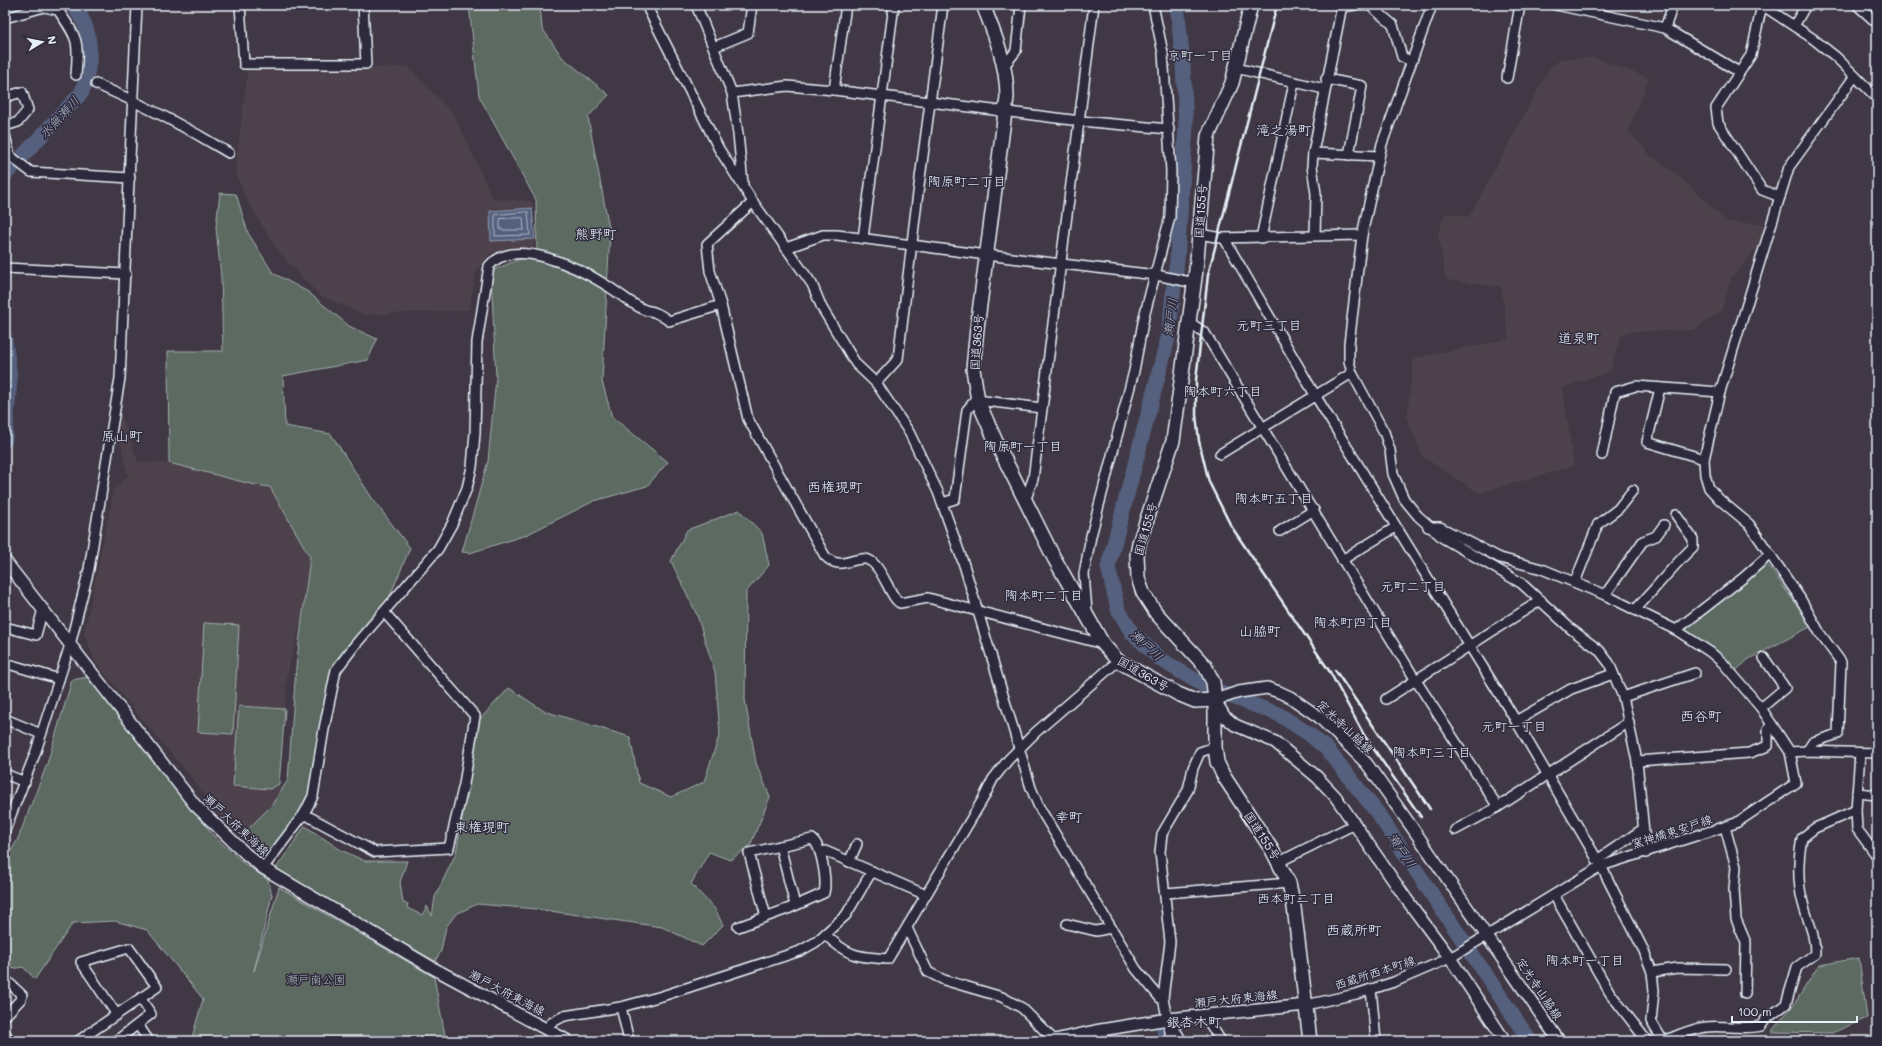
<svg xmlns="http://www.w3.org/2000/svg" width="1882" height="1046" font-family="Mali,'Klee One',sans-serif">
<style>
.built{fill:#4e424b}
.green{fill:#5c6b62;stroke:#a2aead}
.water{fill:#55617e;stroke:#909baf}
.lines{fill:none;stroke-linecap:round;stroke-linejoin:round}
.shore{stroke:#adb7c7;stroke-width:1}
.river{stroke:#55617e;stroke-width:15}
.minor-casing{stroke:#e8f1f8;stroke-width:12}
.major-casing{stroke:#e8f1f8;stroke-width:14}
.highway-casing{stroke:#e8f1f8;stroke-width:16}
.minor{stroke:#2f2a3d;stroke-width:9}
.major{stroke:#2f2a3d;stroke-width:11}
.highway{stroke:#2f2a3d;stroke-width:13}
.rail{stroke:#e8f1f8;stroke-width:2.5}
.labels{text-anchor:middle;stroke-width:3;stroke-linejoin:round;paint-order:stroke}
.street-label{font-size:12px;fill:#e8f1f8;stroke:#2f2a3d}
.park-label{font-size:12px;fill:#a9b5b4;stroke:#2f2a3d}
.neighbourhood-label{font-size:13px;fill:#e8f1f8;stroke:#2f2a3d}
.water-label{font-size:13px;font-style:italic;fill:#adb7c7;stroke:#2f2a3d}
.quarter-label{font-size:14px;fill:#e8f1f8;stroke:#2f2a3d}
</style>
<rect width="100%" height="100%" fill="#413845"/>
<filter id="ink" filterUnits="userSpaceOnUse"><feTurbulence type="fractalNoise" baseFrequency=".025" numOctaves="2"/><feDisplacementMap in="SourceGraphic" scale="8" xChannelSelector="R" yChannelSelector="G"/><feConvolveMatrix kernelMatrix="1 2 1 2 8 2 1 2 1" color-interpolation-filters="sRGB"/></filter>
<g filter="url(#ink)">
<g class="built">
<path d="M1594,58L1649,78L1628,130L1651,156L1677,174L1727,222L1764,224L1759,246L1731,278L1722,310L1694,330L1626,332L1620,337L1610,371L1563,388L1574,466L1479,493L1423,457L1407,418L1414,358L1509,339L1501,287L1446,280L1438,235L1445,213L1469,217L1550,67L1562,59Z"/>
<path d="M408,67L455,116L493,199L532,201L534,244L532,248L490,253L476,272L469,310L364,315L319,295L279,252L246,199L235,171L248,70Z"/>
<path d="M117,403L138,462L169,463L272,486L310,557L302,616L287,675L279,784L281,796L247,830L232,832L189,774L166,748L96,663L84,634L114,489L128,476L115,416Z"/>
</g>
<g class="green">
<path d="M469,5H540L542,28L562,57L609,95L588,117L610,233L602,381L612,417L668,462L647,486L594,501L526,535L470,553L462,552L488,461L496,378L491,271L537,252L536,200L479,96Z"/>
<path d="M220,193L236,194L248,233L273,273L308,292L349,326L377,339L368,360L283,376L285,426L331,434L372,498L410,548L387,603L333,663L308,806L269,855L247,830L271,806L288,780L296,667L310,557L270,487L255,485L169,463L168,351H223L221,277L216,227Z"/>
<path d="M739,510L762,533L769,565L746,592L745,700L756,763L770,797L750,846L730,860L709,852L691,884L715,909L723,925L702,946L662,927L536,909L477,904L456,914L446,927L441,951L435,961L275,870L305,826L341,850L365,861H407L400,882L403,903L408,904L407,908L422,915L427,906L432,916L435,897L456,853L479,720L509,688L544,711L630,737L639,783L671,797L704,782L720,733L715,672L697,615L671,561L687,530Z"/>
<path d="M1767,564L1812,626L1749,659L1733,673L1681,630Z"/>
<path d="M204,623L239,625L233,734L198,732Z"/>
<path d="M88,677L121,716L213,835L242,862L268,880L272,895L254,971L279,887L434,977L446,1041H191L203,999L147,930L115,921L73,923L35,979L23,967L5,970V861L17,841L47,764L72,680Z"/>
<path d="M239,706L285,709L279,784L270,789L233,786Z"/>
<path d="M1859,958L1867,1018L1832,1033L1771,1032L1795,1003L1819,965Z"/>
</g>
<path class="water" d="M532,208L535,239L491,241L490,211Z"/>
<g class="lines">
<g class="shore">
<path d="M528,212L530,235L495,236V215Z"/>
<path d="M523,218L524,230H500V219Z"/>
</g>
<g class="river">
<path d="M1177,5L1183,64L1186,126L1177,260L1168,338L1108,567L1118,609L1132,633L1160,659L1208,688L1278,714L1309,734L1327,749L1379,815L1530,1041"/>
<path d="M5,175L82,92C92,63 95,29 72,5"/>
<path d="M5,339L10,378L5,440"/>
<path d="M1163,1025L1166,1041"/>
</g>
<g class="minor-casing">
<g id="minor">
<path d="M240,5L244,64H366L363,5"/>
<path d="M646,5L719,149L753,202L812,284L822,308L856,364L876,383L909,432L938,492L964,565L1031,788L1039,807L1136,969L1160,998H1163"/>
<path d="M696,5L732,93L738,134L743,184"/>
<path d="M1366,5L1372,7L1393,25L1402,57L1411,61"/>
<path d="M1432,5L1382,144L1362,235L1349,344V361L1352,373L1384,432L1390,450L1393,474L1404,499L1418,516L1443,538L1521,583L1571,629L1599,650L1609,663L1623,697L1637,761L1646,853"/>
<path d="M1556,5L1665,28L1739,72"/>
<path d="M1762,5L1751,55L1716,108L1718,123L1762,190L1780,197"/>
<path d="M1762,5L1812,38L1836,57L1877,98"/>
<path d="M1857,5L1877,23"/>
<path d="M1341,7L1355,5"/>
<path d="M5,18L44,7L58,10C78,39 79,40 76,75"/>
<path d="M1794,26L1806,5"/>
<path d="M1665,28L1673,5"/>
<path d="M714,47L748,33L752,5"/>
<path d="M1004,66L1016,51L1021,5"/>
<path d="M1236,68L1324,89"/>
<path d="M1507,78L1520,5"/>
<path d="M1326,79L1362,86L1349,155"/>
<path d="M96,84C142,104 186,127 229,153"/>
<path d="M834,90L846,5"/>
<path d="M732,93L787,86L834,90L1080,121L1169,129"/>
<path d="M5,97L22,92L28,110L18,122L5,126"/>
<path d="M5,135L10,156L31,172L130,178"/>
<path d="M1313,153L1379,156"/>
<path d="M753,202L707,244L710,271L721,305L748,419L825,556C842,574 857,551 872,562C884,571 891,599 900,603L928,598L1103,644"/>
<path d="M1200,231L1205,235L1221,238L1362,235"/>
<path d="M1315,235L1316,194L1312,166L1313,153L1342,5"/>
<path d="M863,238L894,5"/>
<path d="M1224,238L1315,395L1516,721L1601,866L1644,951L1652,972L1654,991L1651,1021L1663,1041"/>
<path d="M1261,238L1294,83"/>
<path d="M786,248L823,235H837L986,255L1156,275L1195,283"/>
<path d="M5,268L126,274"/>
<path d="M1189,322L1205,333L1415,679L1498,807"/>
<path d="M876,383L898,359L917,201L943,5"/>
<path d="M1660,388L1647,442L1704,459"/>
<path d="M1220,454L1352,373"/>
<path d="M1602,455L1615,392L1636,386L1720,392"/>
<path d="M1025,501L1033,479C1052,321 1075,163 1094,5"/>
<path d="M942,503L955,499L967,410L973,403L985,401L1042,408"/>
<path d="M1280,531L1314,510"/>
<path d="M1342,560L1396,527"/>
<path d="M1575,582L1598,524L1618,509L1633,490"/>
<path d="M1605,595L1643,541L1656,536L1664,525"/>
<path d="M1635,610C1655,589 1672,567 1693,547V539L1676,515"/>
<path d="M1087,612L1084,574L1091,536L1134,371L1144,317L1170,217L1171,171L1163,53L1153,5"/>
<path d="M5,627L36,635L43,609"/>
<path d="M1676,630L1743,578L1770,554"/>
<path d="M5,663L59,679"/>
<path d="M1623,697L1695,673"/>
<path d="M1386,699L1541,600"/>
<path d="M1761,708L1785,688L1764,658"/>
<path d="M5,719L41,734"/>
<path d="M1516,721L1571,689L1613,674"/>
<path d="M1807,751L1813,742L1838,734L1841,662L1821,635L1800,598L1749,524L1720,500L1709,488L1705,475L1704,459L1720,392L1789,167L1855,76"/>
<path d="M1790,752L1807,751L1877,753"/>
<path d="M1860,753L1856,810L1857,829L1877,856"/>
<path d="M1637,761L1749,753L1768,746V729L1772,725"/>
<path d="M5,774L25,782"/>
<path d="M1857,793L1877,795"/>
<path d="M304,814L375,852L449,848L464,784L475,716L384,612"/>
<path d="M1725,827L1736,867L1734,889L1736,919L1746,943L1745,994"/>
<path d="M5,830L35,754L70,645L89,569L120,378L137,5"/>
<path d="M1455,830L1498,807L1629,722"/>
<path d="M780,846L795,905"/>
<path d="M821,852L825,851L926,895"/>
<path d="M1597,860L1643,829"/>
<path d="M849,862L857,844"/>
<path d="M1279,862L1355,824"/>
<path d="M263,868L304,814L313,796L324,729L336,670L355,645L438,549L452,524L467,488L472,467L475,433L477,342L489,266C515,236 579,268 606,285C619,293 631,304 645,310C648,311 653,311 656,313C661,315 665,318 669,321L721,305"/>
<path d="M1166,893L1289,883"/>
<path d="M1554,895L1610,993L1647,1041"/>
<path d="M1067,924L1096,931L1111,928"/>
<path d="M738,927L790,908L824,893C827,882 822,846 812,839L749,853L766,917"/>
<path d="M907,928L928,972L944,980L1002,997L1022,1008L1055,1041"/>
<path d="M825,934C847,956 857,957 888,959L983,799L993,779L1008,760L1036,732L1118,661"/>
<path d="M1652,972L1677,968L1726,969"/>
<path d="M5,979L22,995L21,999L5,1016"/>
<path d="M1371,989L1376,1041"/>
<path d="M1306,1005L1356,994L1394,982L1450,958L1601,866L1736,823L1796,783L1790,752L1761,708L1723,663L1710,652L1676,630L1605,595L1542,569L1500,558L1440,527H1428"/>
<path d="M621,1007L629,1041"/>
<path d="M1205,1016L1221,1041"/>
<path d="M1170,1022L1182,1041"/>
<path d="M138,1025L149,1041"/>
<path d="M548,1030L551,1023L564,1016L621,1007L662,996L800,951L816,942L846,915L872,871"/>
<path d="M5,1033L10,1041"/>
<path d="M78,1041C104,1023 131,1005 157,987L129,948L81,962L117,1015"/>
<path d="M116,1041L151,1014L141,999"/>
<path d="M1172,1041L1163,998L1170,942L1160,852L1162,834L1188,790L1193,768L1200,752L1215,747"/>
<path d="M1664,1041C1678,1035 1691,1029 1706,1027C1724,1025 1742,1030 1761,1026L1765,1020L1786,1004L1797,967L1815,954C1815,932 1808,923 1803,903C1797,882 1798,860 1802,838L1815,828L1856,810"/>
</g>
</g>
<g class="major-casing">
<g id="major">
<path d="M5,561L195,805L246,854L263,868L431,967L568,1041"/>
<path d="M1050,1041L1095,1031L1168,1019L1306,1005"/>
<path d="M1505,1041L1450,958L1407,900L1335,796L1317,777L1275,742L1235,725L1224,716L1215,700L1239,692L1267,688L1279,692L1290,697L1319,717L1351,748L1367,764L1411,826L1559,1041"/>
</g>
</g>
<g class="highway-casing">
<g id="highway">
<path d="M983,5C995,35 1007,64 1007,97L977,328L973,369L978,401L997,444L1054,558L1103,644L1118,661L1178,694L1195,701L1215,700"/>
<path d="M1251,5L1232,83L1208,136L1196,270L1173,441L1139,543L1137,555L1138,578L1143,593L1156,613L1205,666L1213,682L1215,700V747L1217,762L1223,775L1272,850L1289,883L1294,907L1310,1041"/>
</g>
</g>
<use href="#minor" class="minor"/>
<use href="#major" class="major"/>
<use href="#highway" class="highway"/>
<g class="rail">
<path d="M1277,5L1208,275L1196,380V415L1199,441L1209,482L1231,526L1330,672L1364,735L1421,817"/>
<path d="M1335,670L1430,809"/>
</g>
</g>
</g>
<g class="labels">
<g class="street-label">
<text transform="translate(1201 211) rotate(-86)" y="4">国道155号</text>
<text transform="translate(977 342) rotate(-86)" y="4">国道363号</text>
<text transform="translate(1146 529) rotate(-74)" y="4">国道155号</text>
<text transform="translate(1143 674) rotate(30)" y="4">国道363号</text>
<text transform="translate(1345 727) rotate(43)" y="4">定光寺山脇線</text>
<text transform="translate(236 825) rotate(43)" y="4">瀬戸大府東海線</text>
<text transform="translate(1672 832) rotate(-18)" y="4">窯神橋東安戸線</text>
<text transform="translate(1262 836) rotate(57)" y="4">国道155号</text>
<text transform="translate(1375 973) rotate(-18)" y="4">西蔵所西本町線</text>
<text transform="translate(1539 989) rotate(56)" y="4">定光寺山脇線</text>
<text transform="translate(507 993) rotate(28)" y="4">瀬戸大府東海線</text>
<text transform="translate(1236 999) rotate(-6)" y="4">瀬戸大府東海線</text>
</g>
<g class="park-label">
<text x="316" y="984">瀬戸南公園</text>
</g>
<g class="neighbourhood-label">
<text x="1200" y="60">京町一丁目</text>
<text x="967" y="186">陶原町二丁目</text>
<text x="1269" y="330">元町三丁目</text>
<text x="1223" y="396">陶本町六丁目</text>
<text x="1023" y="451">陶原町一丁目</text>
<text x="1274" y="503">陶本町五丁目</text>
<text x="1413" y="591">元町二丁目</text>
<text x="1044" y="600">陶本町二丁目</text>
<text x="1353" y="627">陶本町四丁目</text>
<text x="1514" y="731">元町一丁目</text>
<text x="1432" y="757">陶本町三丁目</text>
<text x="1296" y="903">西本町二丁目</text>
<text x="1585" y="965">陶本町一丁目</text>
</g>
<g class="water-label">
<text transform="translate(59 117) rotate(-47)" y="5">水無瀬川</text>
<text transform="translate(1170 317) rotate(-83)" y="5">瀬戸川</text>
<text transform="translate(1147 645) rotate(43)" y="5">瀬戸川</text>
<text transform="translate(1402 850) rotate(56)" y="5">瀬戸川</text>
</g>
<g class="quarter-label">
<text x="1284" y="135">滝之湯町</text>
<text x="596" y="239">熊野町</text>
<text x="1579" y="343">道泉町</text>
<text x="122" y="441">原山町</text>
<text x="835" y="492">西権現町</text>
<text x="1260" y="636">山脇町</text>
<text x="1701" y="721">西谷町</text>
<text x="1069" y="822">幸町</text>
<text x="482" y="832">東権現町</text>
<text x="1354" y="935">西蔵所町</text>
<text x="1194" y="1027">銀杏木町</text>
</g>
</g>
<rect width="1882" height="1046" fill="none" stroke="#2f2a3d" stroke-width="20"/>
<rect x="10" y="10" width="1862" height="1026" fill="none" stroke="#e8f1f8" stroke-width="1.5" filter="url(#ink)"/>
<g transform="translate(42 42) rotate(80)" stroke="#2f2a3d" stroke-width="3" paint-order="stroke">
<path d="M0-3L7 15L0 10L-7 15Z" fill="#e8f1f8"/>
<text y="-6" font-size="11" font-weight="bold" text-anchor="middle" fill="#e8f1f8">N</text>
</g>
<path d="M1732 1016v6h125v-6" fill="none" stroke="#e8f1f8" stroke-width="2"/>
<text x="1738" y="1016" font-size="12" fill="#e8f1f8" stroke="#2f2a3d" stroke-width="3" paint-order="stroke">100 m</text>
</svg>
